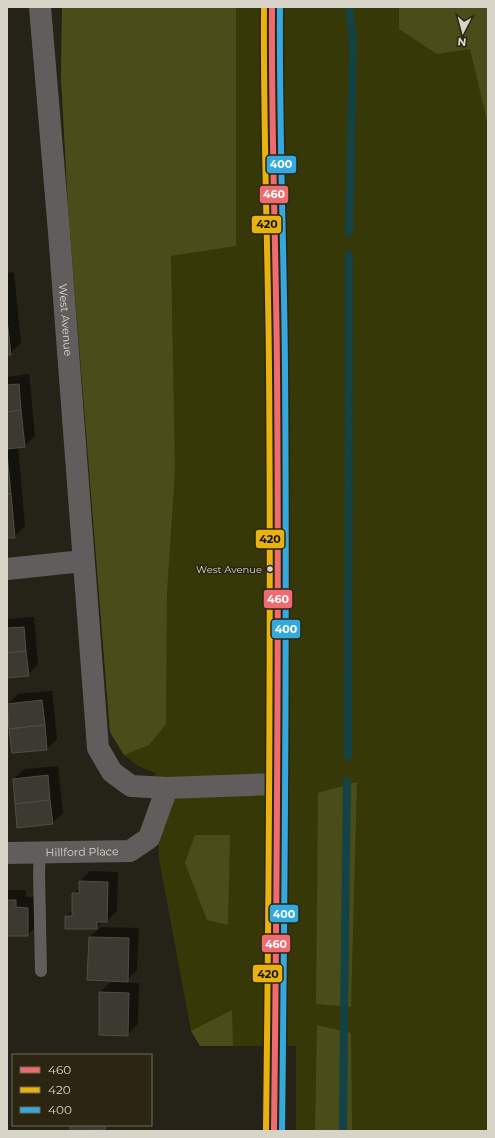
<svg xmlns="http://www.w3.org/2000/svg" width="495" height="1138" font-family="Montserrat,sans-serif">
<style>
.green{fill:#373807}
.forest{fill:#4a4c1a}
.shadow{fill:#0007}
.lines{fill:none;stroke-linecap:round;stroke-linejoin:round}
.stream{stroke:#154244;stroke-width:8}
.building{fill:#3c3931;stroke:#504d44}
.service{stroke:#615d5c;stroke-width:12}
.minor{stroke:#615d5c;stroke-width:22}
.primary{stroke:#615e58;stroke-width:22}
.bus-1-casing{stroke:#2b2511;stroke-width:9}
.bus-2-casing{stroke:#2b2511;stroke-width:9}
.bus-3-casing{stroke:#2b2511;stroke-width:9}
.bus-1{stroke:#ee6b6f;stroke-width:6}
.bus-2{stroke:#e8b210;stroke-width:6}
.bus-3{stroke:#35a9de;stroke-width:6}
.bus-dot{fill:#d8d5c8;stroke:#2b2511;stroke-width:1.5}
.labels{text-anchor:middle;stroke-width:3;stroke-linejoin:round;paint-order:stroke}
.bus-label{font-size:10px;fill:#d8d5c8;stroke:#2b2511;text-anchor:end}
.street-label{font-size:11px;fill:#d8d5c8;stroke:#2b2511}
.line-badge{stroke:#2b2511;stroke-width:1.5}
.badge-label{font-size:11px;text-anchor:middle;font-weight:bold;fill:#fff}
.pale-badge-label{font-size:11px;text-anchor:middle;font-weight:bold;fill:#111}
</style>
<rect width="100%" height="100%" fill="#252217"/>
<path class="green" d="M62,7H488V1131H296V1046H200L191,1031L159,859L155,773L138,766L124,755L110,732L68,206L61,77Z"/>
<g class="forest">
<path d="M62,7H236V246L171,256L175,471L167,593L166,724L149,745L124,755L110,732L68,206L61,77Z"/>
<path d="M399,7H488V125L470,49L437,54L399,29Z"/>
<path d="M357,782L351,1007L316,1004L318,793Z"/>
<path d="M195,835H230L228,925L207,920L185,863Z"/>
<path d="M232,1010L233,1046H200L191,1031Z"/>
<path d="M317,1025L351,1033L352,1131H315Z"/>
</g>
<g class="shadow">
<path d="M14,272L21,343L10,354H7V273Z"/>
<path d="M29,374L35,436L24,446L18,447L25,526L14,537H7V377Z"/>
<path d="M34,617L38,664L28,675L7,677V619Z"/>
<path d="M52,691L57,739L47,749L8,704L18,694Z"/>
<path d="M58,766L63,813L52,823L14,779L24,769Z"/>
<path d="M90,871L118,872L117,911L107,921H103L96,928L66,916L73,910V894L80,887V881Z"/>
<path d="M10,890H26V897L38,898V925L27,935H7V892Z"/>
<path d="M101,927L139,928L137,970L125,982L139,983L138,1024L127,1035L100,992L113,980L88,979L90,937Z"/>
</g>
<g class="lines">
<g class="stream">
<path d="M349,233L353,42L349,7"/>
<path d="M348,756L349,255"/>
<path d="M344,1014L347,782"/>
<path d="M343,1131L344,1020"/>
</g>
</g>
<g class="building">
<path d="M7,319L11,355H7Z"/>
<path d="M19,384L21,410L7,412V385Z"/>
<path d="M21,410L25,447L7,449V412Z"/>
<path d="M7,454L11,494H7Z"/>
<path d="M7,494H11L15,538H7Z"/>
<path d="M24,627L26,651L7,653V628Z"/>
<path d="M26,651L29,676L7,678V653Z"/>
<path d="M42,700L45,725L9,729L7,704Z"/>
<path d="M45,725L47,750L12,753L9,729Z"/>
<path d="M48,775L50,800L15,804L13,779Z"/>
<path d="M50,800L53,824L17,828L15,804Z"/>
<path d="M79,881L108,882L107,922H97V929H65V916H72V893H79Z"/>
<path d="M7,900H16V907L28,908V936H7Z"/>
<path d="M89,937L129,938L128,982L87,980Z"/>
<path d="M99,992L129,993L128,1036L99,1035Z"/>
<path d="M70,1125H105V1130L70,1131Z"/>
</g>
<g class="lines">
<path class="service" d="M40,852L39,873L41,971"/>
<g class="minor">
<path id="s1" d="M40,7L59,232L98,748L112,772L131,786L167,788L277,784"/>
<path d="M7,569L83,561"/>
<path id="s2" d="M7,853L130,851L149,838L167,788"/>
</g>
<path class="primary" d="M272,7C270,120 277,233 277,346C279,608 277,869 274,1131"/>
<g class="bus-1-casing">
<path id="bus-1" d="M272,7C271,128 276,248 277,368C279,623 277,877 274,1131"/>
</g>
<g class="bus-2-casing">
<path id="bus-2" d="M264,7C263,128 268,248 269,368C271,623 269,877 266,1131"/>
</g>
<g class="bus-3-casing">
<path id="bus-3" d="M280,7C279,128 284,248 285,368C287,623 285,877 282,1131"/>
</g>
<use href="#bus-1" class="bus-1"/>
<use href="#bus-2" class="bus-2"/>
<use href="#bus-3" class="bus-3"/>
</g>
<circle class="bus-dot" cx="270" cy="569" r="3.5"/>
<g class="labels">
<g class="bus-label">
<text x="262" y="573">West Avenue</text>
</g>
<g class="street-label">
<text dy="4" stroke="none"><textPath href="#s1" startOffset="314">West Avenue</textPath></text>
<text dy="4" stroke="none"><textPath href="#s2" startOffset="75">Hillford Place</textPath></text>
</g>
</g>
<g class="line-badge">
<rect x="266" y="155" width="31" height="19" rx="4" fill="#35a9de"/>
<rect x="259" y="185" width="30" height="19" rx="4" fill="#ee6b6f"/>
<rect x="251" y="215" width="31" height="19" rx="4" fill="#e8b210"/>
<rect x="255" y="529" width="30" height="20" rx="4" fill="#e8b210"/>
<rect x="263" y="589" width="30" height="20" rx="4" fill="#ee6b6f"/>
<rect x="271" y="619" width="30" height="20" rx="4" fill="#35a9de"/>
<rect x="269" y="904" width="30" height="19" rx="4" fill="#35a9de"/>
<rect x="261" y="934" width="30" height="19" rx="4" fill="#ee6b6f"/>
<rect x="252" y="964" width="31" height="19" rx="4" fill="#e8b210"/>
</g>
<g class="badge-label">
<text x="281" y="168">400</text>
<text x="274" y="198">460</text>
<text x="278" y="603">460</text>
<text x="286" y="633">400</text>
<text x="284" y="918">400</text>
<text x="276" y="948">460</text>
</g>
<g class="pale-badge-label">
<text x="267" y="228">420</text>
<text x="270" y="543">420</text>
<text x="268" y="978">420</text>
</g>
<rect width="495" height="1138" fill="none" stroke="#d8d5c8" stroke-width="16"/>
<rect x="12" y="1054" width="140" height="72" fill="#2b2511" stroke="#706b5a"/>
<rect x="20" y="1067" width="20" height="6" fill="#ee6b6f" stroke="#706b5a"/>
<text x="48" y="1074" font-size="12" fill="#d8d5c8">460</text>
<rect x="20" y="1087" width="20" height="6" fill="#e8b210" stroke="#706b5a"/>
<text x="48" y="1094" font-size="12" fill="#d8d5c8">420</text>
<rect x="20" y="1107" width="20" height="6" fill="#35a9de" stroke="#706b5a"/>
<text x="48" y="1114" font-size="12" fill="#d8d5c8">400</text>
<g transform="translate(463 32) rotate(186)" stroke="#2b2511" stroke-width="3" paint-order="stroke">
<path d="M0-3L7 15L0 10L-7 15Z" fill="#d8d5c8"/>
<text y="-6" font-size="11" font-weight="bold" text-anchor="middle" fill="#d8d5c8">N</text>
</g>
</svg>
